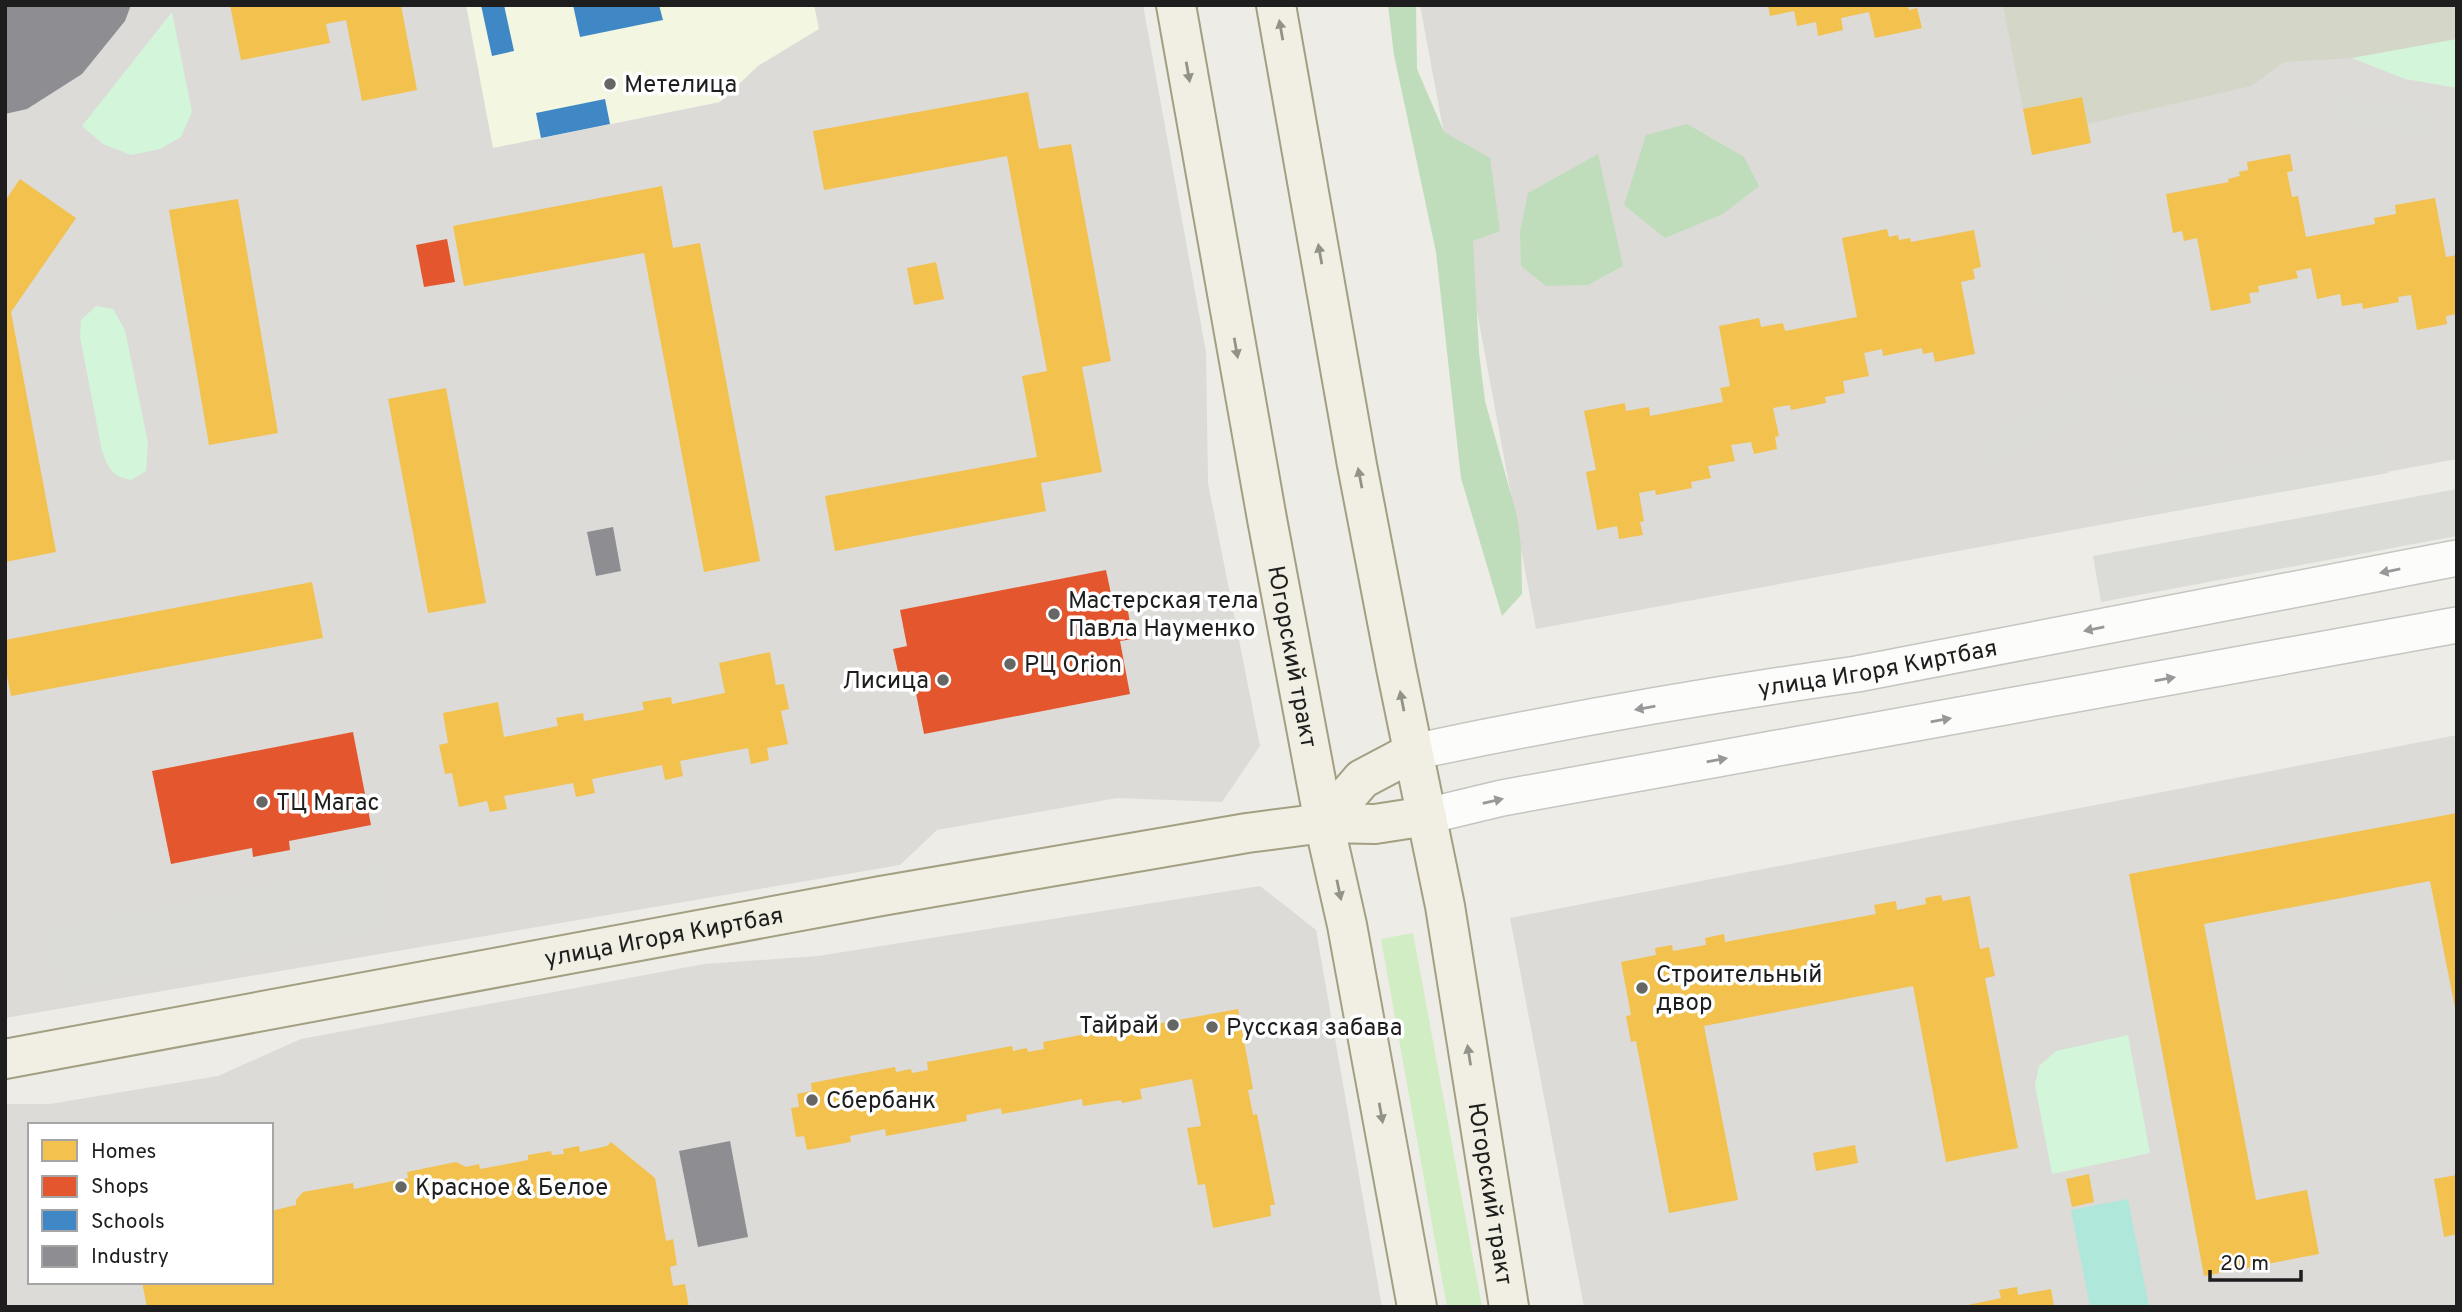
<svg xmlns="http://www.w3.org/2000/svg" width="2462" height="1312" font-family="Overpass,sans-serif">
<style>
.residential{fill:#dcdbd8;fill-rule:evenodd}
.education{fill:#f3f6e1}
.construction{fill:#d4d7c7}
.grass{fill:#d1edc3}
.forest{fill:#bfddba}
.park{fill:#d3f5da}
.pitch{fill:#afe7db}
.parking{fill:#dbdbd8}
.homes{fill:#f2c14e}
.shops{fill:#e4572e}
.schools{fill:#3f88c5}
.industry{fill:#8d8d92}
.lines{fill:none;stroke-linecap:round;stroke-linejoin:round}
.minor-casing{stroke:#c5c5c2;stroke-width:38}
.major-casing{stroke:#a39f82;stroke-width:42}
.minor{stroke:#fcfcfb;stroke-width:35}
.major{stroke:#f1efe3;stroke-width:38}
.oneway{fill:#92918a}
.oneway2{fill:#989898}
.poi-dot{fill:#666664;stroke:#fff;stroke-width:2.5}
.labels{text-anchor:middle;stroke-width:7;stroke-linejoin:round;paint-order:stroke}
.poi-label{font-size:24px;fill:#1e1e1e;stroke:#fff;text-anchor:start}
.street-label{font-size:24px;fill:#1e1e1e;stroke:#fff}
</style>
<rect width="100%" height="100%" fill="#edece6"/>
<g class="residential">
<path d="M5,5H1143L1206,352L1208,483L1260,746L1222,802L1117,798L937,830L900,865L5,1018Z"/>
<path d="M1420,5H2457V459L1536,629Z"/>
<path d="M2457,735V1307H1584L1510,918Z"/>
<path d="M1260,886L1316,930L1382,1307H5V1104H50L218,1076L301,1039L704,964L818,956ZM30,1125H271V1282H30Z"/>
</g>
<path class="education" d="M466,5H814L819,29L758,66L720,102L493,148Z"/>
<path class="construction" d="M2003,5H2457V39L2352,58L2284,62L2251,86L2087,124L2081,97L2023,109Z"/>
<path class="grass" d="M1413,933L1482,1307H1447L1381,939Z"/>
<g class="forest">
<path d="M1388,5H1416L1417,69L1444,132L1490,158L1500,231L1473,241L1479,353L1485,401L1517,516L1521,545L1522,594L1502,616L1461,478L1436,252L1394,55Z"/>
<path d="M1687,124L1744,157L1759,186L1723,214L1665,238L1624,205L1646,135Z"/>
<path d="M1598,154L1623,266L1588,285L1546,286L1521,266L1520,232L1528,193Z"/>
</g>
<g class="park">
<path d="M172,12L192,112L181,137L160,149L131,155L103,144L82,126Z"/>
<path d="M2457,39V88L2405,79L2352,58Z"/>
<path d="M96,306L113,309L125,330L148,443L146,471L131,480C111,476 109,469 102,451L80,337L81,320Z"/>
<path d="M2128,1035L2150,1153L2052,1174L2035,1085L2039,1066L2056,1051Z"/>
</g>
<path class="pitch" d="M2128,1199L2149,1307H2090L2071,1210Z"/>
<g class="parking">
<path d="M2333,97L2440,112L2437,136L2330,121Z"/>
<path d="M2103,233L2115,298L2089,303L2077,238Z"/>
<path d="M2052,243L2065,309L2044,313L2031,247Z"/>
<path d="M2116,375L2226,393L2222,419L2112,401Z"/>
<path d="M2072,391L2085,413L1993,468L1979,445Z"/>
<path d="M2213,430L2218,453L2123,469L2119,446Z"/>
<path d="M2382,440L2388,473L2141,517L2135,483Z"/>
<path d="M2457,489V536L2101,602L2093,556Z"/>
<path d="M378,865L389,929L61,990L50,930Z"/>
</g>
<g class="homes">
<path d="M230,5H401L417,90L362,101L346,20L326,24L330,43L241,60Z"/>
<path d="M1768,5H1908L1909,10L1917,8L1922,28L1875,38L1869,12L1841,18L1843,30L1818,36L1816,22L1797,26L1794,11L1770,16Z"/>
<path d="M1028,92L1039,149L1071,144L1111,361L1082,367L1102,472L1041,483L1046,511L835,551L825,496L1037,457L1022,376L1047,371L1007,156L824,190L813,131Z"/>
<path d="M2082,97L2091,143L2032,155L2023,109Z"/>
<path d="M2290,154L2293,171L2287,172L2292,197L2298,196L2306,237L2375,224L2374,218L2396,214L2395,205L2435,198L2446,257L2457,255V314L2446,316L2447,324L2417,330L2411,295L2398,297L2399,302L2363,309L2362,303L2342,306L2340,294L2317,299L2311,268L2296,271L2298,278L2258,286L2259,292L2249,293L2251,303L2211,311L2197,238L2184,241L2182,231L2173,233L2166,194L2229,182L2228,179L2240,176L2239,172L2248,170L2247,162Z"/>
<path d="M20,179L76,218L11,312L56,552L5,562V201Z"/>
<path d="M662,186L673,248L700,243L760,561L704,572L644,253L464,286L453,226Z"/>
<path d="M238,199L278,433L209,445L169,210Z"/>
<path d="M1887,229L1889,237L1898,235L1899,240L1910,238L1911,242L1974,230L1981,267L1973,269L1975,279L1961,282L1975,354L1935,362L1933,352L1923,354L1922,348L1883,356L1882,349L1864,353L1869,376L1843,381L1845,393L1825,397L1826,403L1791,410L1790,405L1773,408L1779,436L1775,437L1777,449L1754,454L1751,442L1731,445L1735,461L1708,466L1711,478L1691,482L1692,488L1656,495L1655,490L1639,493L1644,521L1640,522L1643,535L1619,539L1617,526L1597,530L1586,472L1596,470L1584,411L1625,403L1626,411L1649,407L1650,416L1723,402L1720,388L1730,386L1719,326L1759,318L1761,327L1783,323L1785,331L1857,317L1842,238Z"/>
<path d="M936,262L944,299L914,305L907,268Z"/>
<path d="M446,388L486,603L428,613L388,399Z"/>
<path d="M312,582L323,638L11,696L5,665V640Z"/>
<path d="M770,652L776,685L784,684L789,709L781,711L788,744L767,748L769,760L751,764L748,748L680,761L683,776L665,780L662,765L592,779L595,793L576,797L573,783L504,796L507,809L490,812L487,801L459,807L452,773L445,774L439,745L448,743L443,713L498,702L504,737L558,726L556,718L583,713L584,721L644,710L642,702L671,697L672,704L725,693L719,663Z"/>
<path d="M2457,813V1018L2430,881L2204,924L2256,1200L2307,1190L2319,1254L2204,1276L2129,874Z"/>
<path d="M1941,895L1943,901L1970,896L1980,949L1989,947L1995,976L1985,978L2018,1148L1946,1162L1913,986L1704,1026L1738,1200L1669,1213L1636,1041L1631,1042L1626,1016L1631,1015L1621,962L1656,955L1655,948L1672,945L1673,951L1706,945L1705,938L1724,934L1725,942L1876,914L1874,905L1896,901L1897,910L1926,904L1925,898Z"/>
<path d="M1238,1009L1253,1089L1248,1090L1253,1115L1257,1114L1275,1205H1270L1271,1216L1213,1228L1205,1184L1198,1185L1187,1128L1201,1126L1192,1079L1140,1089L1142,1099L1122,1103L1121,1100L1083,1106L1082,1099L1002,1114L1001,1108L966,1115L967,1121L886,1136L885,1129L850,1136L851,1142L807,1150L804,1136L796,1137L791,1108L799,1107L797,1094L812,1091L811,1083L895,1067L896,1072L911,1069L912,1073L928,1070L927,1062L1012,1046L1013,1051L1027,1048L1028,1052L1044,1049L1043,1042L1129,1026V1029Z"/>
<path d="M611,1142L655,1178L666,1241L673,1239L677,1265L670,1267L673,1286L685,1284L689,1307H147L142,1282H271V1211L296,1205V1200L303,1192L353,1183L354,1189L408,1178L407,1172L456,1162L466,1167L479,1164L480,1169L528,1160V1155L551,1151L552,1155L564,1154L563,1149L579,1146L580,1152L607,1146Z"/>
<path d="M1855,1145L1858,1163L1816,1171L1813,1153Z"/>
<path d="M2089,1174L2094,1202L2072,1207L2066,1179Z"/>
<path d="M2457,1175V1234L2444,1237L2434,1179Z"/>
<path d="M2017,1287L2018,1295L2051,1289L2054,1307H1968V1305L2001,1298L1999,1290Z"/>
</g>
<g class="shops">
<path d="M447,239L455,282L424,287L416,245Z"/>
<path d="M1106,570L1114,608L1127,606L1133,639L1120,641L1130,694L924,734L913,678L900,681L893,649L907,646L900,610Z"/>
<path d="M353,732L371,825L289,841L290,850L253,857L252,848L171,864L152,771Z"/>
</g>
<g class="schools">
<path d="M481,5H504L514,51L492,56Z"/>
<path d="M573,5H659L663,20L580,37Z"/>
<path d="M605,99L610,124L541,138L536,113Z"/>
</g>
<g class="industry">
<path d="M5,5H131L125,21L82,74L27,109L5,114Z"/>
<path d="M613,527L621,571L596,576L587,532Z"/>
<path d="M730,1141L748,1237L698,1247L679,1151Z"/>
</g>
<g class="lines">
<g class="minor-casing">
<g id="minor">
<path id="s1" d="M1413,752C1560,721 1708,695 1857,674L2457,558"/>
<path d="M1427,816L1502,798L2457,625"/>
</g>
</g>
<g class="major-casing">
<g id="major">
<path id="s2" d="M1176,5L1267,519L1324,823L1347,925L1417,1307"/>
<path id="s3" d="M1276,5L1357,465L1396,668L1445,906L1509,1307"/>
<path d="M1324,823L1362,779L1413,752"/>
<path id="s4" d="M5,1059L881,896L1247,833L1324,823L1375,824L1427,816"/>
</g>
</g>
<use href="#minor" class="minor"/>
<use href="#major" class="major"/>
</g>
<defs><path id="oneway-solid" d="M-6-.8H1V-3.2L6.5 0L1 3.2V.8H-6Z" transform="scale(1.75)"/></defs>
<g class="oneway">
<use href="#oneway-solid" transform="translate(1281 30) rotate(-100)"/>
<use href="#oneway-solid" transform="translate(1188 72) rotate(80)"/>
<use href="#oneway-solid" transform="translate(1320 254) rotate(-100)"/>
<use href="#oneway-solid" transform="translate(1236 348) rotate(80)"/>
<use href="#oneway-solid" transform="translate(1360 478) rotate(-101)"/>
<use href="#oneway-solid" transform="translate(1402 701) rotate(-101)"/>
<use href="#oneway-solid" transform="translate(1339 890) rotate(78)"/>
<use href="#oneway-solid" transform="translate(1469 1055) rotate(-99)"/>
<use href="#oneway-solid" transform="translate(1381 1113) rotate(80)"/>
</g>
<g class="oneway2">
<use href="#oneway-solid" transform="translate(2390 571) rotate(169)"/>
<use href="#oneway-solid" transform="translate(2094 629) rotate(169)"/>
<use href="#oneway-solid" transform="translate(2165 679) rotate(-10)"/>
<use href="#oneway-solid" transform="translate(1645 708) rotate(170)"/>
<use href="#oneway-solid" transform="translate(1941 720) rotate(-10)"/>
<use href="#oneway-solid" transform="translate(1717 760) rotate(-10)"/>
<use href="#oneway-solid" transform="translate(1493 801) rotate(-13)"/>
</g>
<g class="poi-dot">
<circle cx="610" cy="84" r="7"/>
<circle cx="1054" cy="614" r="7"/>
<circle cx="1010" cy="664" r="7"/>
<circle cx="943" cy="680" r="7"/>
<circle cx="262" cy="802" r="7"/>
<circle cx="1642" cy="988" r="7"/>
<circle cx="1173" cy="1025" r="7"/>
<circle cx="1212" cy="1027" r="7"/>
<circle cx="812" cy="1100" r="7"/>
<circle cx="401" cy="1187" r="7"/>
</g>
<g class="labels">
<g class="poi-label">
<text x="624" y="92">Метелица</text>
<text x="1068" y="608">Мастерская тела<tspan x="1068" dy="28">Павла Науменко</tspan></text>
<text x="1024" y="672">РЦ Orion</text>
<text x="929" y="688" text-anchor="end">Лисица</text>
<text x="276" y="810">ТЦ Магас</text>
<text x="1656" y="982">Строительный<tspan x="1656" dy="28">двор</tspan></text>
<text x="1159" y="1033" text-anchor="end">Тайрай</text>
<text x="1226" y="1035">Русская забава</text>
<text x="826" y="1108">Сбербанк</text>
<text x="415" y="1195">Красное &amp; Белое</text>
</g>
<g class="street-label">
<text dy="8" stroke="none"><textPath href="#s2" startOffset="662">Югорский тракт</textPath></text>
<text dy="8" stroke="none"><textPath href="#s1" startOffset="472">улица Игоря Киртбая</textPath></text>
<text dy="8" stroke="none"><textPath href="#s4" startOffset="670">улица Игоря Киртбая</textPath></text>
<text dy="8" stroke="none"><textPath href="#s3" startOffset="1208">Югорский тракт</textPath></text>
</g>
</g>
<rect width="2462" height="1312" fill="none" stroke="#1e1e1e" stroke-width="14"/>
<rect x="28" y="1123" width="245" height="161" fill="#ffffff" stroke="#a5a5a5" stroke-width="2"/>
<rect x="42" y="1140" width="35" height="21" fill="#f2c14e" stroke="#a5a5a5" stroke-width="2"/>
<text x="91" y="1158" font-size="21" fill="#1e1e1e">Homes</text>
<rect x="42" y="1176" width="35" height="21" fill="#e4572e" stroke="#a5a5a5" stroke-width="2"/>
<text x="91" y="1193" font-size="21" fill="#1e1e1e">Shops</text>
<rect x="42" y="1210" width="35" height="21" fill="#3f88c5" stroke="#a5a5a5" stroke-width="2"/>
<text x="91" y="1228" font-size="21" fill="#1e1e1e">Schools</text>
<rect x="42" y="1246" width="35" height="21" fill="#8d8d92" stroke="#a5a5a5" stroke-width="2"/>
<text x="91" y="1263" font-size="21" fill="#1e1e1e">Industry</text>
<path d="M2210 1270v10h91v-10" fill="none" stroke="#1e1e1e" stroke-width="3.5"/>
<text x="2220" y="1270" font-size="21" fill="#1e1e1e" stroke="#ffffff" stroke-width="5" paint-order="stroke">20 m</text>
</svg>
